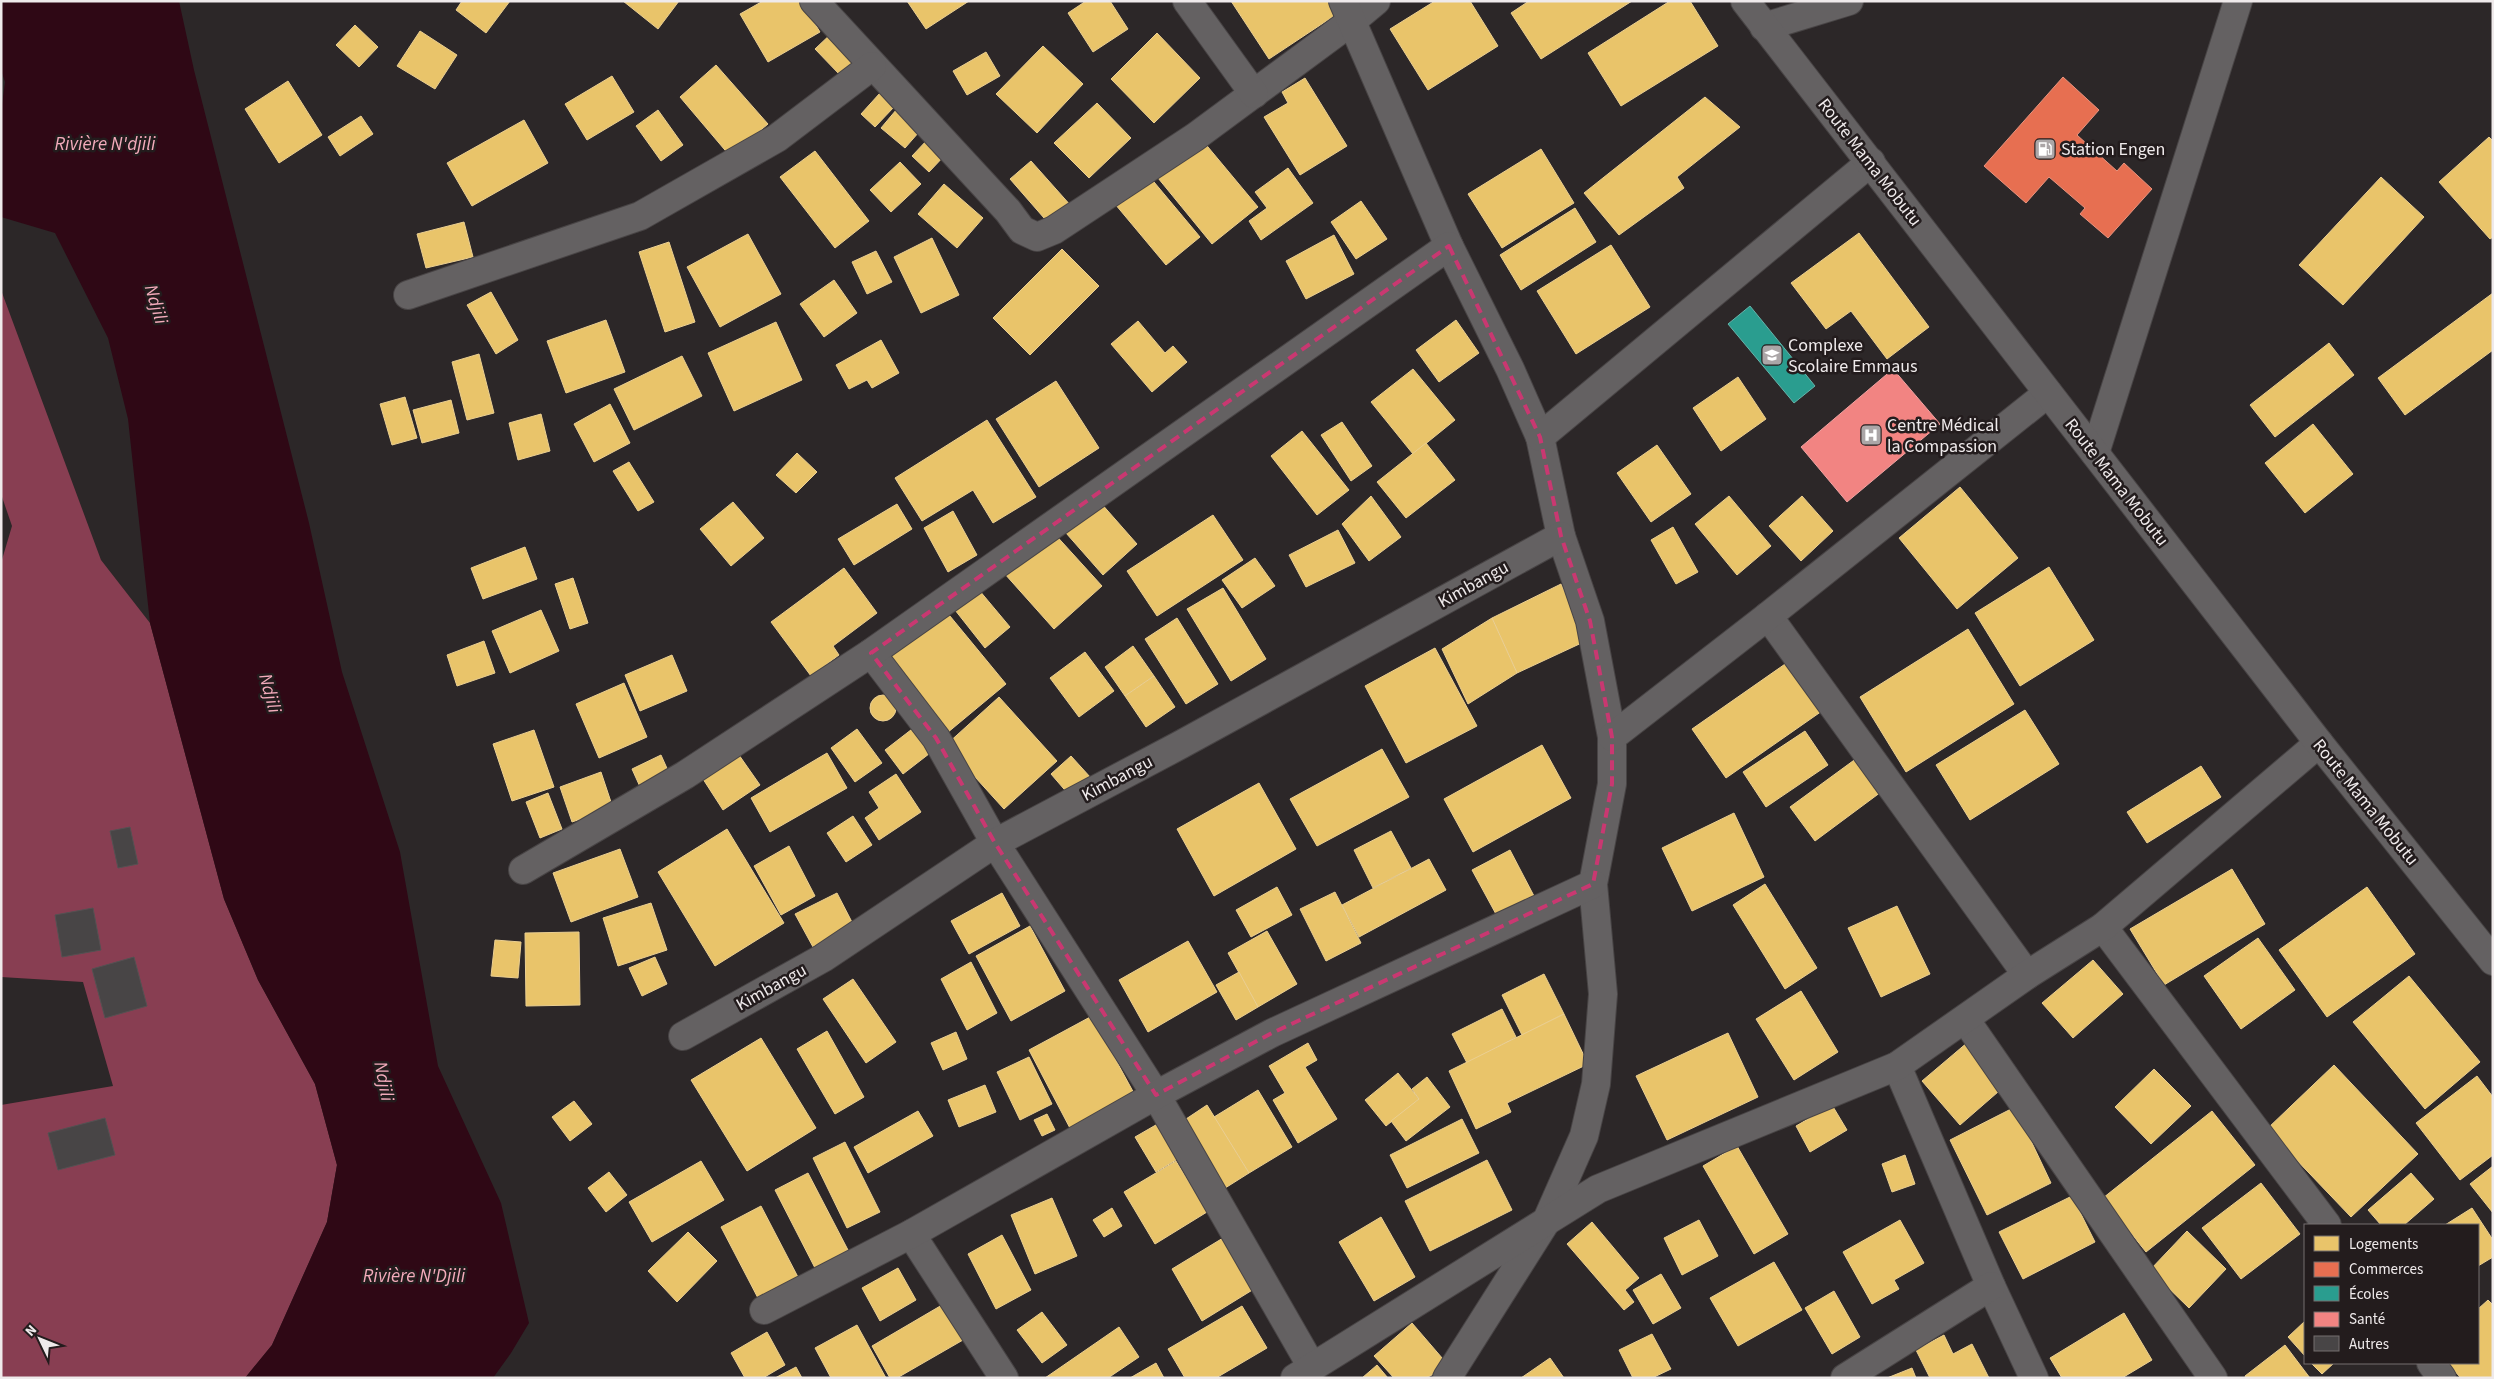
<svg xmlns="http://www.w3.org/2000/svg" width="2494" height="1379" font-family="'Source Sans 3',sans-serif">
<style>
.forest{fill:#883e52}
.water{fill:#2f0815}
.homes{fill:#e9c46a;stroke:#ebcf91}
.shops{fill:#e76f51;stroke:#e9947f}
.schools{fill:#2a9d8f;stroke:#65b4ab}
.health{fill:#f28482;stroke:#f1a3a2}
.building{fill:#484546;stroke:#545152}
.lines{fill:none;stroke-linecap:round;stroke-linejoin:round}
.minor-casing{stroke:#484445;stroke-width:30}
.tertiary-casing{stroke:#484445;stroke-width:30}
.minor{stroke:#646162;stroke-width:28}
.tertiary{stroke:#646162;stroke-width:28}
.marked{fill:none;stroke:#c93871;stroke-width:4;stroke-dasharray:10 6;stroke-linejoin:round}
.labels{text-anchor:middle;stroke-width:5;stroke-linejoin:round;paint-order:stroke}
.poi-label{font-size:18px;fill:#efeaeb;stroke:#231c1d;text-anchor:start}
.street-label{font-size:18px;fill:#efeaeb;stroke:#231c1d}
.water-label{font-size:19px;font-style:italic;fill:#f3abbb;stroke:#231c1d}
</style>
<rect width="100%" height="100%" fill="#2c2728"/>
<path class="forest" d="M1,290L101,560L150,623L224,899L258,980L315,1084L337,1165L327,1222L272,1345L245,1378H1V1105L113,1086L83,982L1,977V563L12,526L1,494Z"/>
<path class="water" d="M1,1H179L194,70L309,523L342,672L400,852L438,1066L501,1203L529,1323L511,1353L493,1378H245L272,1345L327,1222L337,1165L315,1084L258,980L224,899L150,623L128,419L108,338L55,233L1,217V112L5,82L1,70Z"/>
<g class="homes">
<path d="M462,1H510L486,33L456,10Z"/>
<path d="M623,1H679L658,29Z"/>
<path d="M763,1H801L820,32L768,62L740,14Z"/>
<path d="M907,1H969L926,29Z"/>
<path d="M1086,1H1110L1128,29L1093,52L1068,13Z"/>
<path d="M1231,1H1333L1340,12L1269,59Z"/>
<path d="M1435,1H1470L1498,46L1428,90L1390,29Z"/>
<path d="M1529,1H1632L1541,59L1511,13Z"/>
<path d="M1670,1H1690L1718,46L1621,106L1588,53Z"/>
<path d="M355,25L378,47L359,67L336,45Z"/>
<path d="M420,31L457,55L435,89L397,66Z"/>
<path d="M834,31L859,56L840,75L815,49Z"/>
<path d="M1157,33L1200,78L1154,123L1111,79Z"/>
<path d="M1043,46L1083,84L1037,133L996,94Z"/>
<path d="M986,52L1000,76L967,95L953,71Z"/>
<path d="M716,65L768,124L730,156L680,97Z"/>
<path d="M612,76L634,112L587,140L565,104Z"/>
<path d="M1305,78L1347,146L1300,175L1264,117L1288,103L1282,92Z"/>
<path d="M288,81L322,135L279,163L245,109Z"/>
<path d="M880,93L894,107L875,127L861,114Z"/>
<path d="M1705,97L1740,127L1677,177L1684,188L1619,235L1584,193Z"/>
<path d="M902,103L926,124L905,148L881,128Z"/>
<path d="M1097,103L1131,138L1089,178L1054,143Z"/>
<path d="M658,110L683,145L661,161L636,126Z"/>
<path d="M361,116L373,134L340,156L328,137Z"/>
<path d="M524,120L548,163L472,206L447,163Z"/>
<path d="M2489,137L2493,141V237L2490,239L2439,182Z"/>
<path d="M929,138L946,154L929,172L912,156Z"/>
<path d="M1203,141L1258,207L1212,244L1158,178Z"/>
<path d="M1541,149L1574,203L1502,248L1468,194Z"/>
<path d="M815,151L869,221L835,248L780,177Z"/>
<path d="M1031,161L1072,207L1051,226L1010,179Z"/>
<path d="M900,162L921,184L891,212L870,190Z"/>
<path d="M1288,168L1313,203L1261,240L1249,221L1267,208L1255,192Z"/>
<path d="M1149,176L1200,237L1166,265L1115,204Z"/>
<path d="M2381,177L2424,217L2343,305L2299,265Z"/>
<path d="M944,184L983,218L957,248L918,214Z"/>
<path d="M1361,201L1387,239L1356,259L1331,222Z"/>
<path d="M1575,208L1596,242L1521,290L1500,255Z"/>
<path d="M464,222L473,257L426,268L417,234Z"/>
<path d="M1859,233L1929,327L1887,359L1851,311L1826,329L1791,283Z"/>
<path d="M748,234L781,294L720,327L687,267Z"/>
<path d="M1334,235L1354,274L1306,299L1286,261Z"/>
<path d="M932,238L959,295L921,313L894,257Z"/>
<path d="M669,242L695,322L665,332L639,252Z"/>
<path d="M1611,245L1650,307L1576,354L1537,291Z"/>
<path d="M1062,249L1099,286L1030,355L993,318Z"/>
<path d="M876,251L892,282L867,294L852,262Z"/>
<path d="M834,280L857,313L824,337L800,304Z"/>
<path d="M491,292L518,340L496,354L467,305Z"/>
<path d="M2493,293V350L2405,415L2378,378Z"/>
<path d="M606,320L625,372L566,393L547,341Z"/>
<path d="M1456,320L1479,353L1439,382L1416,350Z"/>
<path d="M1138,321L1165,353L1173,346L1187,362L1152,392L1111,344Z"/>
<path d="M776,322L802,380L734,411L708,353Z"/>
<path d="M881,340L899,373L872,388L867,380L849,389L836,365Z"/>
<path d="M2329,343L2354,375L2275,437L2250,405Z"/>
<path d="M479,354L494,413L467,420L452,362Z"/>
<path d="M682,356L702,396L634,430L614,389Z"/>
<path d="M1413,369L1455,420L1413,454L1371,402Z"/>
<path d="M1738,377L1766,419L1721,451L1693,408Z"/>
<path d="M1056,381L1099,448L1039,487L996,419Z"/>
<path d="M405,397L417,438L392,445L380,404Z"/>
<path d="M451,400L459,433L422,443L413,410Z"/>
<path d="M610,404L630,443L594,462L574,424Z"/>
<path d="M541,414L550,451L518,460L509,423Z"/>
<path d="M987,420L1036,497L993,523L973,490L922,521L895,478Z"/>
<path d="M1342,422L1372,466L1351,481L1321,435Z"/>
<path d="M2313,424L2353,474L2305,513L2265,463Z"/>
<path d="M1302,431L1349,490L1317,515L1271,456Z"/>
<path d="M1426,443L1455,480L1406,518L1377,482Z"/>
<path d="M1657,445L1691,494L1651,522L1617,473Z"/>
<path d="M797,453L817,472L796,493L776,475Z"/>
<path d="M629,462L654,502L638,511L613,471Z"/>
<path d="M1960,487L2018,558L1957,609L1899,538Z"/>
<path d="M1371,496L1401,537L1369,561L1342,524Z"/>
<path d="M1729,496L1771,546L1737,575L1695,524Z"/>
<path d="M1802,496L1833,531L1801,561L1769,526Z"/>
<path d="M733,502L764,538L731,566L700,529Z"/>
<path d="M1100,502L1137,544L1103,575L1066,533Z"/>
<path d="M897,504L912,529L854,565L838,539Z"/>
<path d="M953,511L977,555L948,572L924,528Z"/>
<path d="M1213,515L1243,560L1157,616L1127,571Z"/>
<path d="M1673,527L1698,572L1676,584L1651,540Z"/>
<path d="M1338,530L1355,563L1306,587L1289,555Z"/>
<path d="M1052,531L1102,586L1054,629L1004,573Z"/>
<path d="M525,547L537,579L483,599L471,568Z"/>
<path d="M1255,558L1275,586L1242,608L1222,580Z"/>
<path d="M2049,567L2094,640L2020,686L1975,613Z"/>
<path d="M844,568L877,613L833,646L839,655L811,676L771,622Z"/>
<path d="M573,578L588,623L570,629L555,584Z"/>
<path d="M1561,584L1588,640L1517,673L1492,618Z"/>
<path d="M1223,588L1266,659L1231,681L1187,609Z"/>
<path d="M979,590L1010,627L985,648L955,610Z"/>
<path d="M541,610L559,651L510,673L492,631Z"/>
<path d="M945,610L1006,684L947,733L886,659Z"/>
<path d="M1177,618L1218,684L1186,704L1145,639Z"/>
<path d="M1492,618L1517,673L1468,704L1442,649Z"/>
<path d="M1968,629L2014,704L1906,772L1860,697Z"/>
<path d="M484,641L495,673L457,686L447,655Z"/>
<path d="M1133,646L1154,676L1125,696L1105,667Z"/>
<path d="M1435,648L1477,726L1406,763L1365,686Z"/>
<path d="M1085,652L1114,691L1079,717L1050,678Z"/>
<path d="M672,655L687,691L640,711L625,675Z"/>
<path d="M1788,662L1822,711L1726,778L1692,729Z"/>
<path d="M1154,676L1175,707L1146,727L1125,696Z"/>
<path d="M624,683L647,737L599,758L576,704Z"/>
<circle cx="883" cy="708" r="13"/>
<path d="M999,697L1057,761L1004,809L946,745Z"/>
<path d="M2025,710L2059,764L1970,820L1936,765Z"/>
<path d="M916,726L934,750L903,774L885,750Z"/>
<path d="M857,729L882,763L855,782L831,748Z"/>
<path d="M534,730L554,787L512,801L493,744Z"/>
<path d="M1805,731L1828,765L1766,807L1743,772Z"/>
<path d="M1542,745L1571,798L1473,852L1444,799Z"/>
<path d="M1382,749L1409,797L1317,846L1290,799Z"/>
<path d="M827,753L847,788L770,832L751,798Z"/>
<path d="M661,755L670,775L641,789L632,769Z"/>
<path d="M739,755L760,785L723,810L703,779Z"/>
<path d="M1071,756L1091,778L1070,796L1051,774Z"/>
<path d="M1857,758L1881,792L1815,841L1790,807Z"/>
<path d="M2201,766L2221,797L2147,843L2127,812Z"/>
<path d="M601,772L613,808L572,822L560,787Z"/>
<path d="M896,774L921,812L879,840L865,818L879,808L869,792Z"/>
<path d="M1259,783L1296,849L1214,896L1177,829Z"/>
<path d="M548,793L562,829L540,838L526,802Z"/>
<path d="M1734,813L1764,877L1692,911L1662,848Z"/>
<path d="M853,816L872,845L846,862L827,833Z"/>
<path d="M727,829L784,923L715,966L658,872Z"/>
<path d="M1391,831L1411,868L1373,888L1354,850Z"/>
<path d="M789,846L815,896L781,915L754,866Z"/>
<path d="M620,849L638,897L571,922L553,873Z"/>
<path d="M1510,850L1534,896L1497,916L1472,870Z"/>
<path d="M1429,859L1446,890L1359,937L1342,905Z"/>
<path d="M2232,869L2265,924L2164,985L2130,929Z"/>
<path d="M1765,884L1817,968L1785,989L1733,905Z"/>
<path d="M1277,887L1292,915L1251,937L1236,910Z"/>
<path d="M2367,887L2415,954L2327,1017L2279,950Z"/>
<path d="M1335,892L1361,943L1326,961L1300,909Z"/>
<path d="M837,893L854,926L813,947L795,914Z"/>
<path d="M1002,893L1020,926L969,954L951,921Z"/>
<path d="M651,903L667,950L618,966L603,918Z"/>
<path d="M1897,906L1930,974L1881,997L1848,928Z"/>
<path d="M1030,926L1065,991L1011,1021L976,956Z"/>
<path d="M1267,931L1297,984L1258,1007L1228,953Z"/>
<path d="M579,932L580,1005L526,1006L525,933Z"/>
<path d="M2258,938L2295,990L2241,1029L2204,976Z"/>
<path d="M495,940L521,942L518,978L491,976Z"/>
<path d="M1188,941L1217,992L1148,1032L1119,980Z"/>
<path d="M655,957L667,984L642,996L629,968Z"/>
<path d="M2093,960L2123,994L2073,1038L2042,1003Z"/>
<path d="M971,962L997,1013L967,1030L941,979Z"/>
<path d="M1239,972L1258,1007L1236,1020L1216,985Z"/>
<path d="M1544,974L1564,1014L1522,1035L1502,995Z"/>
<path d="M2409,976L2480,1062L2425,1109L2353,1022Z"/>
<path d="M853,979L896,1042L866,1063L823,999Z"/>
<path d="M1801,991L1838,1052L1794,1080L1756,1019Z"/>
<path d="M1502,1009L1516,1037L1467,1063L1452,1034Z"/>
<path d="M1564,1014L1588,1064L1507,1103L1511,1112L1476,1129L1449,1071Z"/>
<path d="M1092,1016L1136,1097L1072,1132L1029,1050Z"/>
<path d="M827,1031L864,1097L835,1114L797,1049Z"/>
<path d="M956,1032L967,1059L943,1070L931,1043Z"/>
<path d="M1728,1033L1758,1097L1667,1140L1636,1076Z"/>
<path d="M761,1038L816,1128L747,1171L691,1080Z"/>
<path d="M1968,1042L2006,1085L1960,1125L1922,1081Z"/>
<path d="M1308,1043L1317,1060L1305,1067L1337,1119L1298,1143L1273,1100L1285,1093L1269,1066Z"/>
<path d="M1029,1057L1052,1104L1020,1120L997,1072Z"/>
<path d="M2334,1065L2418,1154L2351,1217L2267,1129Z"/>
<path d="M2154,1069L2191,1106L2151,1144L2115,1107Z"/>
<path d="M1398,1073L1419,1099L1386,1126L1365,1100Z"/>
<path d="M2477,1076L2493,1097V1155L2460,1180L2416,1123Z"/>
<path d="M1427,1077L1450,1107L1406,1141L1391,1121L1419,1099L1412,1089Z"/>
<path d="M985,1085L996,1112L959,1127L948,1100Z"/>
<path d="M1258,1090L1292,1147L1249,1173L1214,1117Z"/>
<path d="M574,1101L592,1124L570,1141L552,1117Z"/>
<path d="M1207,1105L1249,1173L1222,1190L1180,1123Z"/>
<path d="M1832,1105L1847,1130L1810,1152L1796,1126Z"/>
<path d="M2015,1107L2051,1183L1987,1215L1950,1140Z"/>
<path d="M918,1111L933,1136L868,1173L854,1147Z"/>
<path d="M2212,1111L2255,1165L2146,1252L2103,1198Z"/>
<path d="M1047,1114L1055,1130L1042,1136L1034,1120Z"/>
<path d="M1462,1119L1479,1153L1407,1188L1390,1155Z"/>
<path d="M1161,1122L1181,1157L1156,1172L1135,1137Z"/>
<path d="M845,1142L880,1212L847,1228L813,1158Z"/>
<path d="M1737,1146L1788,1234L1754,1254L1703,1166Z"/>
<path d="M1905,1155L1915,1184L1892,1192L1882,1164Z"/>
<path d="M1487,1160L1512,1210L1430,1251L1405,1201Z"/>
<path d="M701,1161L724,1200L652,1242L629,1202Z"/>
<path d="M1176,1161L1207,1212L1155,1244L1124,1192Z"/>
<path d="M2493,1166V1213L2470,1184Z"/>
<path d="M609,1172L627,1195L606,1212L588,1188Z"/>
<path d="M808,1173L848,1250L815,1268L775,1190Z"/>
<path d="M2411,1173L2434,1199L2404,1225H2381L2368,1210Z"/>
<path d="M2261,1183L2300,1234L2241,1279L2202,1228Z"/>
<path d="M2072,1196L2095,1242L2023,1279L1999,1232Z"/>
<path d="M1052,1198L1077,1256L1035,1274L1011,1215Z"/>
<path d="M761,1206L799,1279L759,1300L721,1227Z"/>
<path d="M1112,1208L1122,1226L1104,1237L1093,1220Z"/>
<path d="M2472,1208L2493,1240V1257L2478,1266V1225H2445Z"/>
<path d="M1381,1217L1415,1277L1374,1301L1339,1242Z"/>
<path d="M1699,1220L1718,1256L1682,1275L1664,1238Z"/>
<path d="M1900,1220L1924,1263L1894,1280L1899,1289L1872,1304L1843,1252Z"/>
<path d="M1592,1222L1639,1278L1625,1290L1634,1302L1624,1310L1567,1244Z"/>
<path d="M2187,1231L2226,1269L2189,1308L2150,1270Z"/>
<path d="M688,1232L717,1261L677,1302L648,1271Z"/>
<path d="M1002,1235L1031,1290L996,1309L968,1254Z"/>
<path d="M1223,1238L1254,1289L1202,1321L1172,1269Z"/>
<path d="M1774,1262L1802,1310L1738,1346L1710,1298Z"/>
<path d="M898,1268L916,1300L880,1321L862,1288Z"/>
<path d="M1661,1274L1681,1308L1653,1324L1633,1290Z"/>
<path d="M1834,1291L1860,1337L1832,1354L1805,1308Z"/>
<path d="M2488,1300L2493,1305V1378H2461L2447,1363H2478V1309Z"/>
<path d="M942,1305L963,1340L897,1378H890L872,1346Z"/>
<path d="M1242,1306L1267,1348L1216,1378H1185L1168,1349Z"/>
<path d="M1042,1312L1067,1345L1042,1363L1017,1330Z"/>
<path d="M2124,1313L2152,1360L2122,1378H2062L2050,1358Z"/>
<path d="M2305,1321V1356L2288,1337Z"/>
<path d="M1412,1323L1449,1366L1426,1378H1394L1374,1356Z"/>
<path d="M857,1325L886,1378H831L815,1348Z"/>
<path d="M1119,1327L1139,1357L1108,1378H1045Z"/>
<path d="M767,1332L785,1365L763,1378H745L731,1353Z"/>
<path d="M1652,1334L1671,1369L1652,1378H1633L1619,1350Z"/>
<path d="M1944,1335L1953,1354L1972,1344L1989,1378H1930L1916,1350Z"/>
<path d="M2285,1345L2310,1378H2246L2245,1376Z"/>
<path d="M1550,1358L1564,1378H1521Z"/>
<path d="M1156,1363L1164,1378H1130Z"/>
<path d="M2311,1363H2334L2322,1374Z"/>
<path d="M1377,1365L1388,1378H1362Z"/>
<path d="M796,1367L802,1378H775Z"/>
<path d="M1912,1368L1916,1378H1887Z"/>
</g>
<path class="shops" d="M2063,77L2099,110L2077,135L2117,171L2124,163L2152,189L2108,238L2080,214L2085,208L2049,177L2026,203L1984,166Z"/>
<path class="schools" d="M1750,306L1815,386L1794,403L1728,324Z"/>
<path class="health" d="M1893,369L1940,424L1847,502L1801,447Z"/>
<g class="building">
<path d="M130,827L138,864L118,868L110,831Z"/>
<path d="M93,908L101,950L62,957L55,915Z"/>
<path d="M134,957L147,1006L105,1018L92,969Z"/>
<path d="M105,1118L115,1155L58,1170L48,1133Z"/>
</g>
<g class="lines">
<g class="minor-casing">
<g id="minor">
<path d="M814,1L1008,211L1022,230L1037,237L1054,230L1195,137L1352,21L1376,1"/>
<path d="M1187,1L1254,94"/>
<path d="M1343,1L1449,246L1510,369L1540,437L1561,536L1590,621L1612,737V784L1593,884L1603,994L1596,1084L1584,1136L1547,1220L1447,1378"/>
<path d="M1764,27L1849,1"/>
<path d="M408,295L640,216L777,138L872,66"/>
<path d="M1540,437L1871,162"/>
<path d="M2095,453L2238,1"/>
<path d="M1768,616L2027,975"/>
<path d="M871,653L936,738L995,843L1156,1095L1312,1367"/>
<path d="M1612,737L1768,616L2048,393"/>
<path d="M523,870L685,775L871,653L1449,246"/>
<path d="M2103,927L2327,1225"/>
<path d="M1965,1019L2213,1378"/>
<path d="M683,1036L823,958L995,843L1180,745L1561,536"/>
<path d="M1897,1066L1991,1286L2034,1378"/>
<path d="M911,1234L1004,1378"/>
<path d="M764,1310L911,1234L1156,1095L1272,1033L1593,884"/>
<path d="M2431,1363L2442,1378"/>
<path d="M1295,1378L1598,1189L1897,1066L2027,975L2103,927L2319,743"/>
<path d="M1845,1378L1991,1286"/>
</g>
</g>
<g class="tertiary-casing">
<path id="tertiary" d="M1745,1L2319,743L2493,961"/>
</g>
<use href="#minor" class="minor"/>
<use href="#tertiary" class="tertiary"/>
</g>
<path class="marked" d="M1449,246L1540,437L1561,536L1590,621L1612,737V784L1593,884L1272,1033L1156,1095L995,843L936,738L871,653Z"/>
<defs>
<g id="fuel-square" transform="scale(1.125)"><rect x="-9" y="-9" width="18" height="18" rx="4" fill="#aba6a7" stroke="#231c1d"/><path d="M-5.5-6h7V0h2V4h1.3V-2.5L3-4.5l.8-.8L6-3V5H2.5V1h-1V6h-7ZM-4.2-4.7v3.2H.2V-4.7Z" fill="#fff"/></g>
<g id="school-square" transform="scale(1.125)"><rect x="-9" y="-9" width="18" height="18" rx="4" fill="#aba6a7" stroke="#231c1d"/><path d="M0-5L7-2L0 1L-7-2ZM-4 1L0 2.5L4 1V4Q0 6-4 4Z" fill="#fff"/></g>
<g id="hospital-square" transform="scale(1.125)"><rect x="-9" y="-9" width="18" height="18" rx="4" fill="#aba6a7" stroke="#231c1d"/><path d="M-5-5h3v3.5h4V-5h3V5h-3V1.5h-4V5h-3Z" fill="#fff"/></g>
</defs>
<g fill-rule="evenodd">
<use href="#fuel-square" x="2045" y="149"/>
<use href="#school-square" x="1772" y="355"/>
<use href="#hospital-square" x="1871" y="435"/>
</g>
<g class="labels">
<g class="poi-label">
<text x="2061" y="155">Station Engen</text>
<text x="1788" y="351">Complexe<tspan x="1788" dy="21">Scolaire Emmaus</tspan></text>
<text x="1887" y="431">Centre Médical<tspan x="1887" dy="21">la Compassion</tspan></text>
</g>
<g class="street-label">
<text transform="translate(1870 162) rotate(52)" y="6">Route Mama Mobutu</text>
<text transform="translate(2117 482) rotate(52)" y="6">Route Mama Mobutu</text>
<text transform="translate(1473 584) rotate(-29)" y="6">Kimbangu</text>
<text transform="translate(1117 778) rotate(-28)" y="6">Kimbangu</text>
<text transform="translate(2366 802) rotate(51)" y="6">Route Mama Mobutu</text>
<text transform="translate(771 987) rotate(-29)" y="6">Kimbangu</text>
</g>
<g class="water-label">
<text x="105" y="150">Rivière N'djili</text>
<text transform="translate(157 304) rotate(73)" y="7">Ndjili</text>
<text transform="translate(271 693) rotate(75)" y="7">Ndjili</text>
<text transform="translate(385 1081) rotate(79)" y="7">Ndjili</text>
<text x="414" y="1282">Rivière N'Djili</text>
</g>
</g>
<rect width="2494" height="1379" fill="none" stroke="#efeaeb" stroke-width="5"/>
<rect x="2304" y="1224" width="175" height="140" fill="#231c1d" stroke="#756e6f"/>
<rect x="2314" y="1236" width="25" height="15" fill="#e9c46a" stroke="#756e6f"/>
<text x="2349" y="1249" font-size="15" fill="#efeaeb">Logements</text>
<rect x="2314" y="1262" width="25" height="15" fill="#e76f51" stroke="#756e6f"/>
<text x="2349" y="1274" font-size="15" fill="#efeaeb">Commerces</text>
<rect x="2314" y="1286" width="25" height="15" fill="#2a9d8f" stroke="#756e6f"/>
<text x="2349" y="1299" font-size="15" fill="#efeaeb">Écoles</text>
<rect x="2314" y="1312" width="25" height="15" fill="#f28482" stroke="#756e6f"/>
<text x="2349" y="1324" font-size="15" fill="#efeaeb">Santé</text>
<rect x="2314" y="1336" width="25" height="15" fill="#484546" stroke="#756e6f"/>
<text x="2349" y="1349" font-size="15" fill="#efeaeb">Autres</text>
<g transform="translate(40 1339) rotate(313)" stroke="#231c1d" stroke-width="4" paint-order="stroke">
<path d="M0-4L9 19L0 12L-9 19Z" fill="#efeaeb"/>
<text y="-8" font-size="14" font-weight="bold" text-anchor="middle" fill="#efeaeb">N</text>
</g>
</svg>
